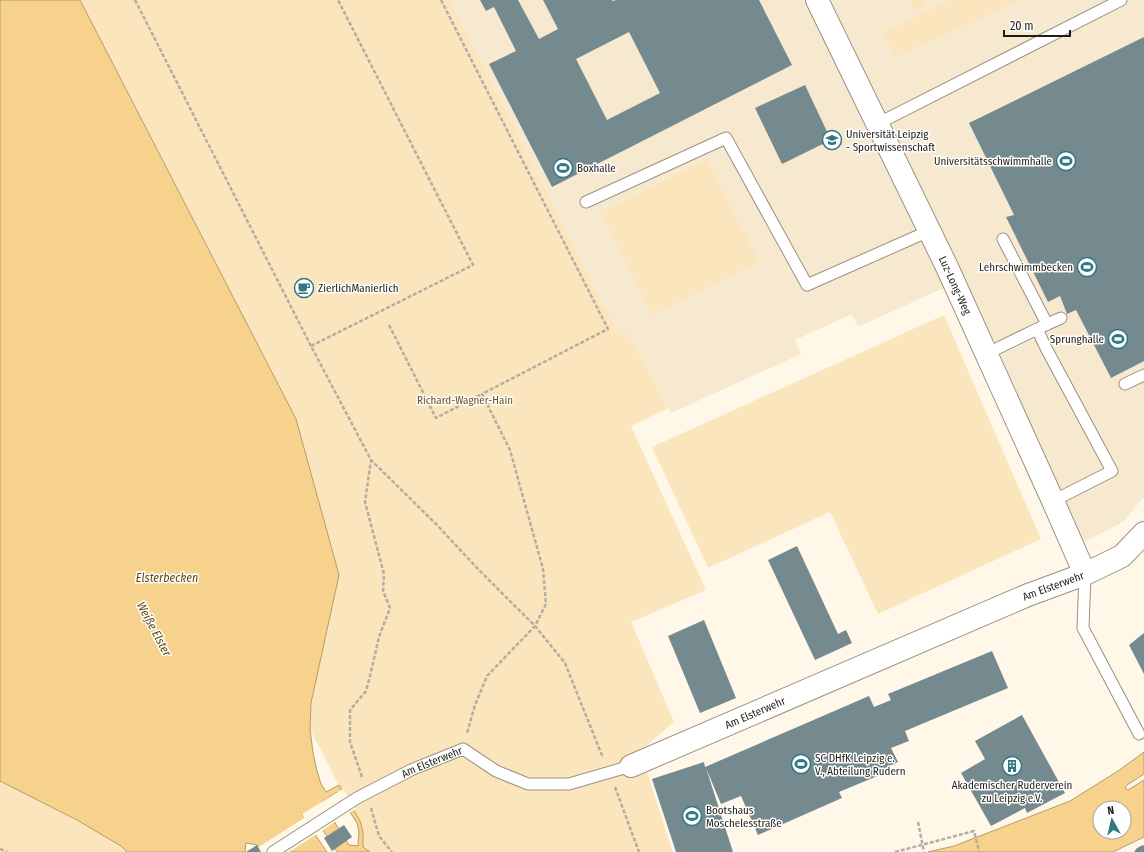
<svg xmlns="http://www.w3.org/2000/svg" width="1144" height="852" font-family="'Fira Sans Condensed',sans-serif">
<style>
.built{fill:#f7e9d0}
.green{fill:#fbe5bd}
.water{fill:#f6d28c;stroke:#b69c69;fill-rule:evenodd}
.pier{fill:#fff7e8}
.building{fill:#758a8f;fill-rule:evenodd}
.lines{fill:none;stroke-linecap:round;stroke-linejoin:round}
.lane-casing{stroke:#9b9281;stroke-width:13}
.street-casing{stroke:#9b9281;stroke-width:24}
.path{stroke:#b4ada1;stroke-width:2.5;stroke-dasharray:4 2;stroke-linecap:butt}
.lane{stroke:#fff;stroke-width:11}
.street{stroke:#fff;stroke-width:22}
.labels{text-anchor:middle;stroke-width:3;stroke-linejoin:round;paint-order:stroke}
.poi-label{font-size:11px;fill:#201d17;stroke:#fff;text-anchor:start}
.street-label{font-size:11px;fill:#201d17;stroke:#fff}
.park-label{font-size:11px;fill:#6a511d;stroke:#fff}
.water-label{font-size:12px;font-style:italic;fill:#5f4711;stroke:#fff}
</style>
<rect width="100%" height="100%" fill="#fff7e8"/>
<path class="built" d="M449,0H1144V497L1123,522L1082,543L961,280L858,327L852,314L795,340L801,354L671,413L629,332L620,335Z"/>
<g class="green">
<path d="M80,0H449L620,335L629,332L668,408L631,426L706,590L631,622L674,722L640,751L673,852H370L363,847V832L354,810L339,785L310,729L311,703L296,419Z"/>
<path d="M911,0H925L926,8L913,10Z"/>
<path d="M952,0H1020L895,58L883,32Z"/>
<path d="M707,159L759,262L651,315L600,212Z"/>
<path d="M944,315L1041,539L878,614L830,512L708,568L652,447Z"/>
<path d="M0,781L77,820L121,846L127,852H0Z"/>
</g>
<g class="water">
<path d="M0,0H80L296,419L339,575L311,703L310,729L313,753L317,771L321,784L326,792L339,785L360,821L363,832V847L370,852H337L310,810L302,815L327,852H261L257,845L246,843L245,852H127L121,846L77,820L0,781ZM337,792L357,823L359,832L358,846L349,845L322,802Z"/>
<path d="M1144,752V774L1127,785L1125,788L1128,790L1144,780V837L1113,852H928L954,846L1070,801L1118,771ZM1100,808H1124V832H1100Z"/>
</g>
<path class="pier" d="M343,789L356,809L349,813L337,795L324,803L336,821L322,831L310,812L305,815L317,834L289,852H259L257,848L304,818L302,814Z"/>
<g class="building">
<path d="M480,0H518L539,39L558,29L543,0H612L613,1L616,0H759L792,65L552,187L489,64L516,51L494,7L486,11ZM629,32L660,93L607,120L576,59Z"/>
<path d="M1144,37V361L1111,378L1076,310L1067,314L1060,296L1048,302L1006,217L1014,215L969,123Z"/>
<path d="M805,85L831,140L782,164L755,108Z"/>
<path d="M797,546L838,634L846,630L852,643L815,660L768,560Z"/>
<path d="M704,620L736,698L700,713L668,636Z"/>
<path d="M1144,633V674L1129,645Z"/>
<path d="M992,651L1008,688L905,731L909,741L891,748L898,762L885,768L887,772L839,792L842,798L758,835L741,796L721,804L706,768L733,852H676L652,779L704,762L705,767L869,696L874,707L891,700L888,694Z"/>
<path d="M1022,715L1065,793L1027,813L1025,808L991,826L961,773L985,759L975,741Z"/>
<path d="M344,825L352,837L332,851L324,838Z"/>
<path d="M257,845L261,852H246Z"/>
<path d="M1143,845L1144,846V852H1134L1137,848Z"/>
</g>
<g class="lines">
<g class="lane-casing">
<g id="lane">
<path d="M877,124L1121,0"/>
<path d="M586,202L726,138L807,285L929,231"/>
<path d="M1003,239L1047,324"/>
<path d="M1041,327L1061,318"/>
<path d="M986,354L1037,329L1046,348L1112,471L1053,501"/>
<path d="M1125,384L1144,375"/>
<path d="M1085,574L1083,628L1139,734"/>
<path id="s1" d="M273,852L357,798L411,770L463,749L496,771L528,784H569L631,766"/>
</g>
</g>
<g class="street-casing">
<g id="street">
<path id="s2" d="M817,0L947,267L1053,501L1085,574"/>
<path id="s3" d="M631,766L1028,595L1085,574L1122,556L1144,533"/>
</g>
</g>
<g class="path">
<path d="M135,0L311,346L371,460L436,524L479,570L535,626L565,663L603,758"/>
<path d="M441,0L608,329L482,394L510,450L543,569L546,604L535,626L487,676L475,705L467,733"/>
<path d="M389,325L436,418L482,394"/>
<path d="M311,346L473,265L338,0"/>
<path d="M362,777L350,742V710L366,691L369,680L379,637L390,608L383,591L384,574L365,502L371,460"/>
<path d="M615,787L639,852"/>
<path d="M371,808L379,836L392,852"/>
<path d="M918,822L924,852"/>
<path d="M0,849L7,852"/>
<path d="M895,852L974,831L979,851"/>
</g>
<use href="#lane" class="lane"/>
<use href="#street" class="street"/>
</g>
<defs>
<g id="university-ring" transform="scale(1)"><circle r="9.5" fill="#fff" stroke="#317784" stroke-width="1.5"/><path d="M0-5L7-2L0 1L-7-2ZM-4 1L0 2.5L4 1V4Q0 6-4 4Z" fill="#317784"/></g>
<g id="stadium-ring" transform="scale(1)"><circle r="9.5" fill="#fff" stroke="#317784" stroke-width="1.5"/><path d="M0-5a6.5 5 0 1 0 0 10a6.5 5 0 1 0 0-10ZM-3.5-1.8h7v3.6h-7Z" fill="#317784"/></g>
<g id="cafe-ring" transform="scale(1)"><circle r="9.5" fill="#fff" stroke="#317784" stroke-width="1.5"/><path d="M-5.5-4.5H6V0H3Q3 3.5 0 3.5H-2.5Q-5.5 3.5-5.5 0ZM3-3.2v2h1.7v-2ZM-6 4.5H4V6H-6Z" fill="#317784"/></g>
<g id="building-ring" transform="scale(1)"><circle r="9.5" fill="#fff" stroke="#317784" stroke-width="1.5"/><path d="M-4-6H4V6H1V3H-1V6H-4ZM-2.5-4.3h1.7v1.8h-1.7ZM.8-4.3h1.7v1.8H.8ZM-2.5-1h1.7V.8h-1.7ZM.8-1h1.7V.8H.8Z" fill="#317784"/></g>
</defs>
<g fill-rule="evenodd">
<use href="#university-ring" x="832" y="140"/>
<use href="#stadium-ring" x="1066" y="161"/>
<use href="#stadium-ring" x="563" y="168"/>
<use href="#stadium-ring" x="1087" y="267"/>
<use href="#cafe-ring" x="304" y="288"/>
<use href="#stadium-ring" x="1118" y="339"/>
<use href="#stadium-ring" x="801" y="764"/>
<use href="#building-ring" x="1012" y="766"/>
<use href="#stadium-ring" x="692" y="816"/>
</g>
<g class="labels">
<g class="poi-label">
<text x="846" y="138">Universität Leipzig<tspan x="846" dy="13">- Sportwissenschaft</tspan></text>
<text x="1052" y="165" text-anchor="end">Universitätsschwimmhalle</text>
<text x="577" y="172">Boxhalle</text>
<text x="1073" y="271" text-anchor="end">Lehrschwimmbecken</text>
<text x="318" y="292">ZierlichManierlich</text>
<text x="1104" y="343" text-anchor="end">Sprunghalle</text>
<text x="815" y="762">SC DHfK Leipzig e.<tspan x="815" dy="13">V., Abteilung Rudern</tspan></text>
<text x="1012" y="789" text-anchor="middle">Akademischer Ruderverein<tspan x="1012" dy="13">zu Leipzig e.V.</tspan></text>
<text x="706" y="814">Bootshaus<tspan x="706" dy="13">Moschelesstraße</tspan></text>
</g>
<g class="street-label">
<text dy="4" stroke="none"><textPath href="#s2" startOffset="317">Luz-Long-Weg</textPath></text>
<text dy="4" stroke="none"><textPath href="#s3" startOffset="459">Am Elsterwehr</textPath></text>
<text dy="4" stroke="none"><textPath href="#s3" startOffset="135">Am Elsterwehr</textPath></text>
<text dy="4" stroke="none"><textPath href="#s1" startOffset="183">Am Elsterwehr</textPath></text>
</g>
<g class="park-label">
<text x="465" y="404">Richard-Wagner-Hain</text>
</g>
<g class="water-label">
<text x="167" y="582">Elsterbecken</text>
<text transform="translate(154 629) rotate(62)" y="4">Weiße Elster</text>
</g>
</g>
<g transform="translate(1112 820) rotate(352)"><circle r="19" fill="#ffffff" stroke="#a6a5a2"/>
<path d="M0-3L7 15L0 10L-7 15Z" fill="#317784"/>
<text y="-6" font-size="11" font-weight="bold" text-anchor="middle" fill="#201d17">N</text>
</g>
<path d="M1004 30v6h66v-6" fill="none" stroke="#201d17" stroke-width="2"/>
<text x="1010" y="30" font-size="12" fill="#201d17" stroke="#ffffff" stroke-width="3" paint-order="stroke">20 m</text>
</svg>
